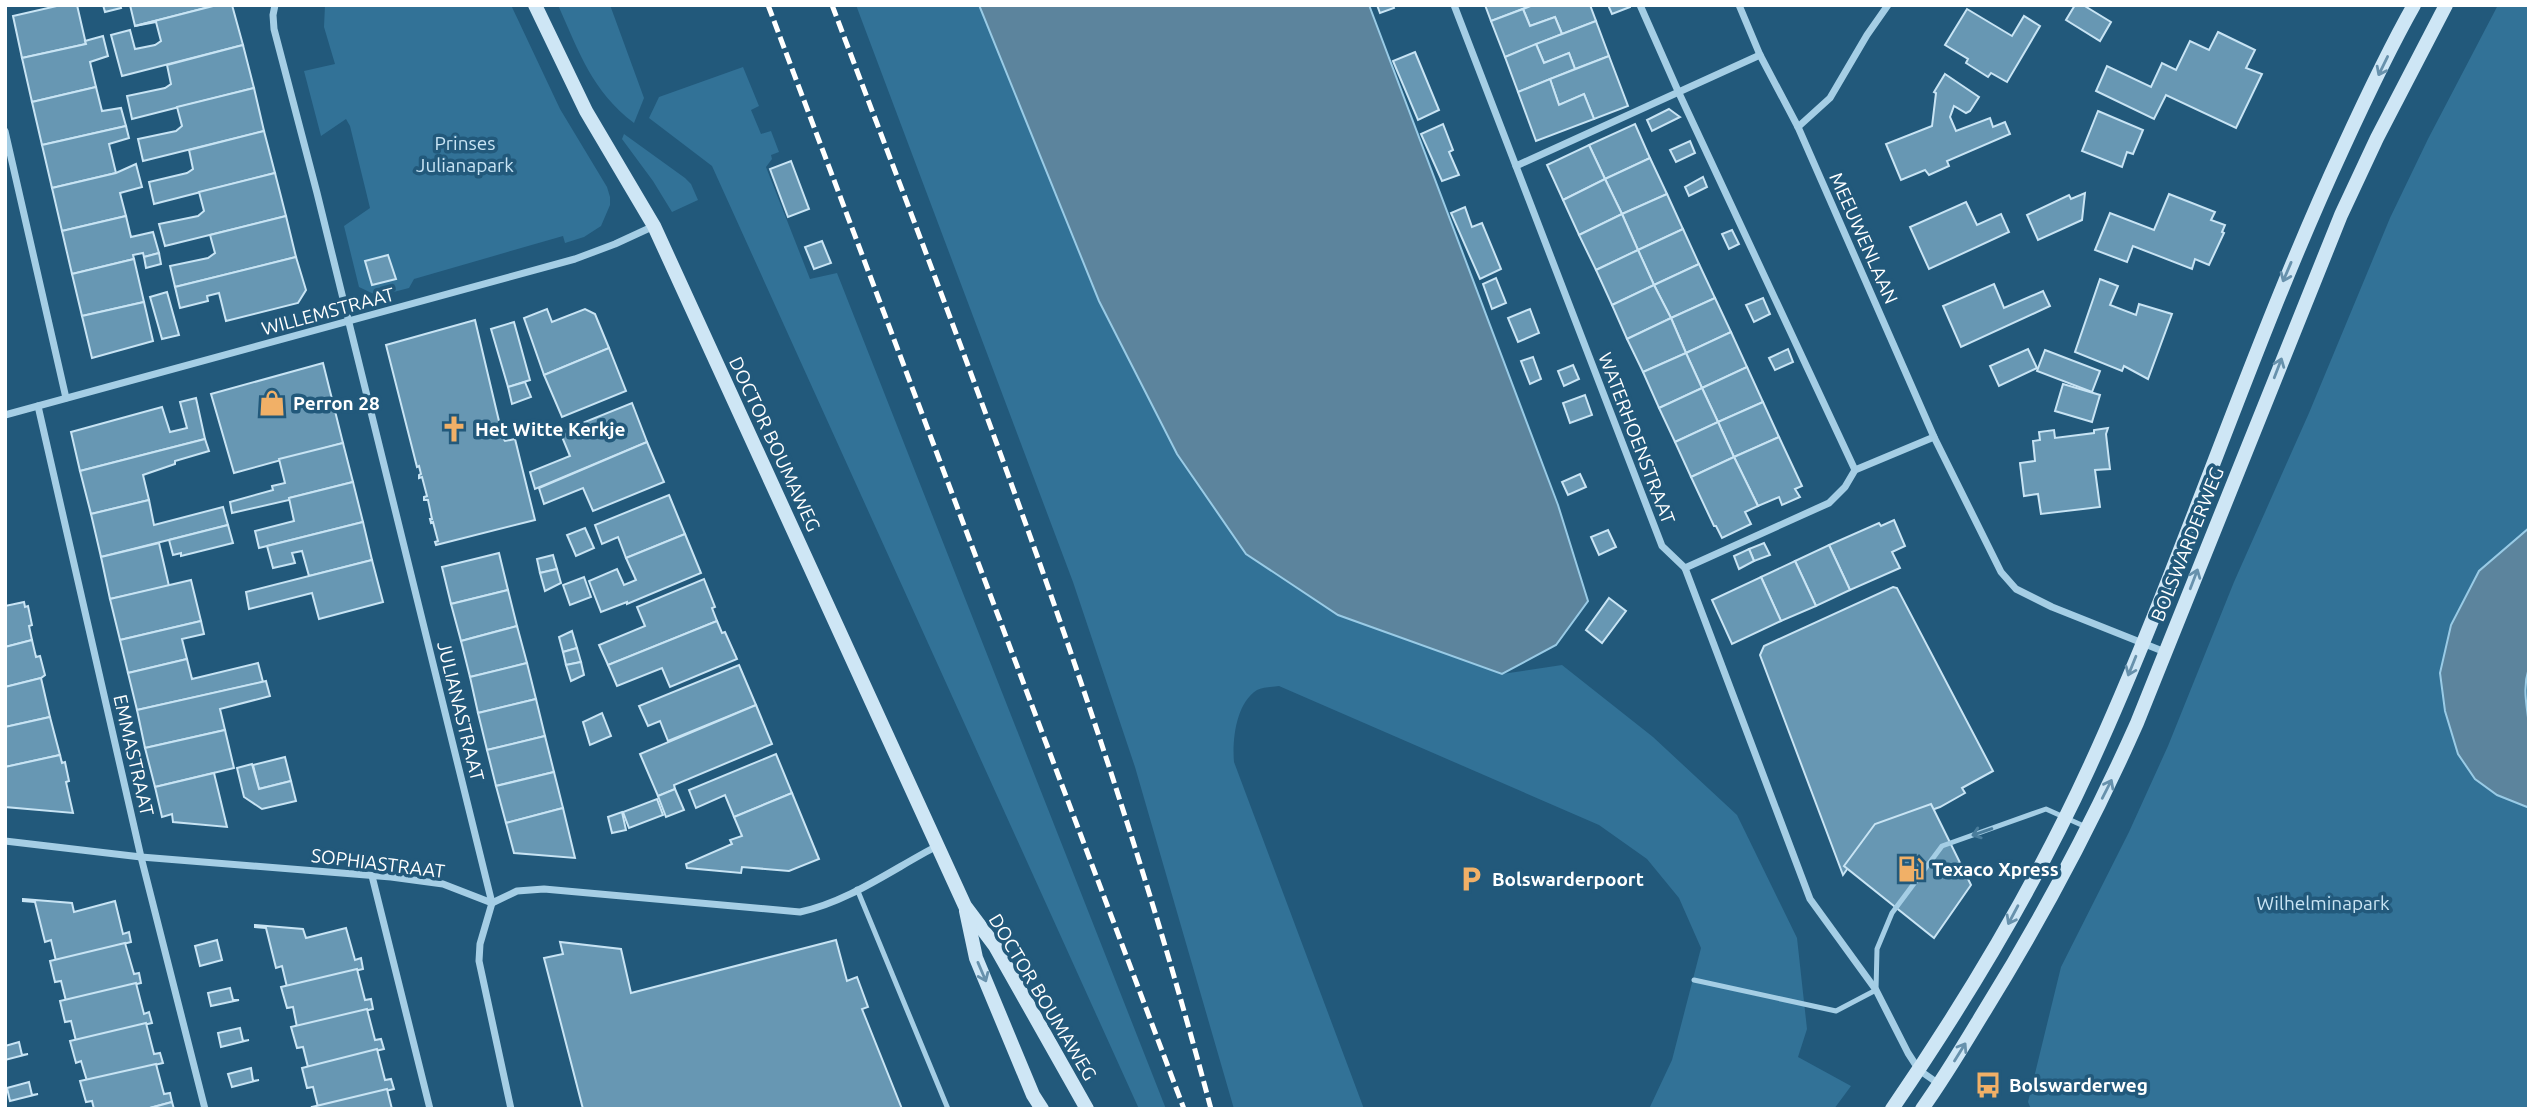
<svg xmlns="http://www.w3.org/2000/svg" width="2534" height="1114" font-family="Ubuntu,sans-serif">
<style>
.green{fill:#327297}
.water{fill:#5c849d;stroke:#99cbe6;stroke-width:2}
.building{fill:#6797b3;stroke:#c8e4f4;stroke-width:2}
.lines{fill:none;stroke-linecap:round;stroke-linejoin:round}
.service{stroke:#a5cee5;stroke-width:5}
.minor{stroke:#a5cee5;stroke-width:7}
.secondary{stroke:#cee6f5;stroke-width:14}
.rail{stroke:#fff;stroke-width:5;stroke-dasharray:12 5;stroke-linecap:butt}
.oneway{stroke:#6791ac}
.oneway2{stroke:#497c9b}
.labels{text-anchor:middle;stroke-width:7;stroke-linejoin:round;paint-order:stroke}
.park-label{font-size:19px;fill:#c8e4f4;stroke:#22597b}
.street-label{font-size:19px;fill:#fff;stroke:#22597b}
.poi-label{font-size:19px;font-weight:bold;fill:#fff;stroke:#22597b;text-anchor:start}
</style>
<rect width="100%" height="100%" fill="#22597b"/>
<g class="green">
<path d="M325,5H511L560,109L607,187L610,197V205L601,226L584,237L565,243L563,236L414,279L409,288L378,296L359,287L344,226L370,208L350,126L346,119L321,136L304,71L335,64L324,27Z"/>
<path d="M558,5H610L644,98L634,123C592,91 579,52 558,5Z"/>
<path d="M856,5H979L1099,301L1177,454L1338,615L1502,674L1562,665L1653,737L1737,815L1797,938L1807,1029L1798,1057L1851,1086L1834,1109H1649L1672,1060L1701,948L1679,898L1647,859L1599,825L1279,686C1273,687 1263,687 1257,690C1236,703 1232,740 1234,762L1364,1109H1234L1135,767L1073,582Z"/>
<path d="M2498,5H2529V1109H2031L2028,1102L2061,967L2129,832L2168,746L2234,582L2309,413L2390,218L2428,139Z"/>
<path d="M743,67L759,106L751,110L761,134L771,131L779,152L771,155L772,159L766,167L810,279L837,273L1166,1109H1139L712,166L649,118L659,97Z"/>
<path d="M624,134L685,178L691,184L698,200L672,212L653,181L622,139Z"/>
</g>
<g class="water">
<path d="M979,5H1369L1558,505L1588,601L1556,645L1502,674L1338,615L1246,554L1177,454L1099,301Z"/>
<path d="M2529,528V667C2522,690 2527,704 2529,727C2531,752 2529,779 2529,804L2527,807L2497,795L2475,779L2458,754L2445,711L2440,673L2451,625L2479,571Z"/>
</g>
<g class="building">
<path d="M61,5H77L86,44L22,58L13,16Z"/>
<path d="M103,5H120L121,8L105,12Z"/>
<path d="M130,5H217L135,26Z"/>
<path d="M217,5H232L243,45L122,76L111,35L130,30L135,49L155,45L161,41L156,22L135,26Z"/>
<path d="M1377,5H1393L1394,8L1380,13Z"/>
<path d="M1485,5H1533L1491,21Z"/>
<path d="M1533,5H1590L1596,21L1562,34L1555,17L1530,26L1523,9Z"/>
<path d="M1608,5H1630V7L1612,14Z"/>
<path d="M2075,5H2083L2111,22L2100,41L2066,20Z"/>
<path d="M1523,9L1530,26L1555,17L1562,34L1505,57L1491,21Z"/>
<path d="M1967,9L2012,36L2024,16L2040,26L2007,82L1991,73L1988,77L1966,63L1968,59L1945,45Z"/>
<path d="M1596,21L1609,56L1575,69L1569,53L1544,63L1536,44Z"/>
<path d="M2218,32L2255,50L2246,68L2262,74L2236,128L2166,95L2154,119L2096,91L2107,66L2151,87L2162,63L2176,70L2190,41L2209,50Z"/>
<path d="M103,36L108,56L90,62L96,87L32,102L22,58L86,44L85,41Z"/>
<path d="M1536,44L1544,63L1569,53L1575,69L1518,92L1505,57Z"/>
<path d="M243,45L254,88L132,119L127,96L165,88L171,84L167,65Z"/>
<path d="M1415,52L1439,110L1418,120L1393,61Z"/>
<path d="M1609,56L1628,106L1594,119L1584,94L1559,105L1550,79Z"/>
<path d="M1945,74L1979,97L1970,111L1966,113L1954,106L1950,117L1956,131L1990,118L1993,127L2005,122L2010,134L1947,161L1949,166L1929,175L1925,170L1901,180L1886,144L1932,126L1936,93L1934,92Z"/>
<path d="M1550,79L1559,105L1584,94L1594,119L1536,141L1518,92Z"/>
<path d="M96,87L102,111L121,108L126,126L42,145L32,102Z"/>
<path d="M254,88L264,131L143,161L138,139L176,131L182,126L177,107Z"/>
<path d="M1669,109L1680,117L1652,131L1647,120Z"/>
<path d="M2098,111L2143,130L2133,154L2127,152L2122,167L2082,151Z"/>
<path d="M1443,124L1453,150L1449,152L1459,175L1442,181L1421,134Z"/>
<path d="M1635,124L1650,158L1605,179L1589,145Z"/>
<path d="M126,126L129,138L109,144L116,173L52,188L42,145Z"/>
<path d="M264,131L275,173L154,204L149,182L187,173L193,169L189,150Z"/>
<path d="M1690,141L1695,153L1676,162L1670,150Z"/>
<path d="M1589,145L1605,179L1563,200L1547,165Z"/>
<path d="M1650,158L1667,194L1622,214L1605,179Z"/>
<path d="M791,161L809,209L788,217L770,169Z"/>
<path d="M136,164L142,187L120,193L126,216L62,231L52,188L116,173Z"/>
<path d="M275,173L286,216L165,246L159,224L198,216L204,211L199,192Z"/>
<path d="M1703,177L1707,187L1689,196L1685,187Z"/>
<path d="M1605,179L1622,214L1579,235L1563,200Z"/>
<path d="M2085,193L2082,220L2038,240L2027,215L2069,195L2071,199Z"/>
<path d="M1667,194L1683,229L1638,250L1622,214Z"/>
<path d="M2169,194L2215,212L2211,220L2225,225L2222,232L2224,233L2209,265L2195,259L2192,269L2133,246L2127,262L2095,250L2110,213L2154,230Z"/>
<path d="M1966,202L1977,225L2001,214L2009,232L1929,269L1910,227Z"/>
<path d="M1465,207L1472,227L1482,223L1501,269L1480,279L1451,213Z"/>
<path d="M1622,214L1638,250L1596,270L1579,235Z"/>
<path d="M126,216L131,237L153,232L159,253L144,257L143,253L133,255L134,259L72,274L62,231Z"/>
<path d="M286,216L296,257L175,287L170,266L208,258L215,253L210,235Z"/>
<path d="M1683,229L1699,264L1654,285L1638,250Z"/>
<path d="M1732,230L1739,244L1729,249L1722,234Z"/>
<path d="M822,241L831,263L814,269L805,247Z"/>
<path d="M1638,250L1654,285L1612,305L1596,270Z"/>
<path d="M159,253L161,264L146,268L144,257Z"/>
<path d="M388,255L396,279L372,285L365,261Z"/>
<path d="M296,257L306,290L298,303L226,321L219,293L207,296L208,301L180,308L175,287Z"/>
<path d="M134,259L144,302L82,316L72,274Z"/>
<path d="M1699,264L1715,298L1671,318L1654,285Z"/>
<path d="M1496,278L1506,303L1492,309L1483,284Z"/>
<path d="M2100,279L2118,286L2110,305L2136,315L2139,304L2172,314L2148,379L2124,366L2122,371L2075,352Z"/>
<path d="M1994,284L2004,308L2043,291L2050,306L1961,347L1943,306Z"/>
<path d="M1654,285L1671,318L1627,339L1612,305Z"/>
<path d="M167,292L179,335L162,339L150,297Z"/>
<path d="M1715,298L1731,332L1686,353L1671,318Z"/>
<path d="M1763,298L1770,314L1754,322L1746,305Z"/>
<path d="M144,302L153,341L92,358L82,316Z"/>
<path d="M547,309L552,322L585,309L595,314L609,348L544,375L524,318Z"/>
<path d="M1530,309L1539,333L1518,342L1508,318Z"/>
<path d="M1671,318L1686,353L1643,372L1627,339Z"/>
<path d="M475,320L503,438L505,441L515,439L535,520L436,545L435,542L438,541L433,522L431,523L430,519H432L428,500H424V497L427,496L422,477L419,478V475L421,474L419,466L417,467L386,345Z"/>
<path d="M514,322L530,380L508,387L491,329Z"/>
<path d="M1731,332L1747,367L1702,388L1686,353Z"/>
<path d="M609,348L626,391L562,417L544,375Z"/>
<path d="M1788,349L1793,362L1775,370L1769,358Z"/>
<path d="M2028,349L2037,368L1999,386L1990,366Z"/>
<path d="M2045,350L2100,371L2092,392L2037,371Z"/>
<path d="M1686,353L1702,388L1659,408L1643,372Z"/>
<path d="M1533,357L1541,379L1530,384L1521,361Z"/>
<path d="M323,363L343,443L234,473L211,394Z"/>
<path d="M1573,365L1579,379L1564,386L1558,371Z"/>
<path d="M1747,367L1763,402L1718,422L1702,388Z"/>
<path d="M525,382L531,397L512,404L508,387Z"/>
<path d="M2063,384L2100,395L2092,422L2055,411Z"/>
<path d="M1702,388L1718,422L1675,442L1659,408Z"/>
<path d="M1585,395L1592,415L1570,423L1563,403Z"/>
<path d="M196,398L205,439L80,471L71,432L162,407L170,432L187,428L180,402Z"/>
<path d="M1763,402L1779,437L1734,457L1718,422Z"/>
<path d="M632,403L647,442L535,489L530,472L570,456L560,432Z"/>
<path d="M1718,422L1734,457L1691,477L1675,442Z"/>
<path d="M2108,428L2106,434L2110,469L2095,470L2100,507L2041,514L2038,494L2024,496L2020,463L2035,461L2033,441L2040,440L2039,432L2054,430L2055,438L2094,433V430Z"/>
<path d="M1779,437L1802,486L1795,489L1800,497L1782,505L1779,497L1758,506L1734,457Z"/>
<path d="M205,439L209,451L175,461V464L143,475L149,500L91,514L80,471Z"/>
<path d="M647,442L664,482L593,511L583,488L544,504L539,488Z"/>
<path d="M343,443L353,482L289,498V500L232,513L230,502L273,490L272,486L285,483L279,459Z"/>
<path d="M1734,457L1758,506L1745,512L1751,524L1722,538L1716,526H1714L1691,477Z"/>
<path d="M1580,474L1586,487L1568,495L1562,482Z"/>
<path d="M353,482L363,522L259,548L255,531L294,521L289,498Z"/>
<path d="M669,495L685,534L626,558L618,537L602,544L595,525Z"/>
<path d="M149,500L154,525L223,507L228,525L101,557L91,514Z"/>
<path d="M1894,520L1905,546L1892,552L1900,568L1850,590L1829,545L1879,523L1881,526Z"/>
<path d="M363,522L372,560L309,576L302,551L292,553L295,563L273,568L267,546Z"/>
<path d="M228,525L233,543L181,556V553L173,555L169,540Z"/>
<path d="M585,528L594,548L576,556L567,535Z"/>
<path d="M1608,530L1616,547L1599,555L1591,537Z"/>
<path d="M685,534L701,573L627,604V602L601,612L589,581L617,569L624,585L636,580L626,558Z"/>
<path d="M159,543L169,586L110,599L101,557Z"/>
<path d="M1764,543L1770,555L1754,561L1749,549Z"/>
<path d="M1829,545L1850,590L1816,606L1795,561Z"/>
<path d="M1749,549L1754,561L1739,569L1734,556Z"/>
<path d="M499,553L508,590L451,604L442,567Z"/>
<path d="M553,555L557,569L540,573L537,559Z"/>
<path d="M372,560L383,602L319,619L312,593L249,609L246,592Z"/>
<path d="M1795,561L1816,606L1781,621L1761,577Z"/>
<path d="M557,569L561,583L545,591L540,573Z"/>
<path d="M584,577L591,597L570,605L563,585Z"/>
<path d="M1761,577L1781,621L1732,644L1712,600Z"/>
<path d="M704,579L715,607L712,608L717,621L608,665L599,645L645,626L637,607Z"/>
<path d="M191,580L201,621L120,640L110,599Z"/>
<path d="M1893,587L1897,588L1993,771L1962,788L1965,793L1940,807L1875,830L1843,875L1760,655L1764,646Z"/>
<path d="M508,590L517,626L461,641L451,604Z"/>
<path d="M1609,598L1626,611L1602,643L1586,630Z"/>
<path d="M24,602L25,607L28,606L32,625L29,626L32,640L5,647V606Z"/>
<path d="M201,621L204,634L182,639L187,659L128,673L120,640Z"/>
<path d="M717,621L722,633L725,632L737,659L670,687L662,668L617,686L608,665Z"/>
<path d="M517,626L527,663L470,677L461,641Z"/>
<path d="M572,631L577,648L563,652L559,637Z"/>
<path d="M32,640L36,657L40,656L45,675L41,678L5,687V647Z"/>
<path d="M577,648L581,662L566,665L563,652Z"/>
<path d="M187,659L192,679L258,663L263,682L137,710L128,673Z"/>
<path d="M581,662L584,675L571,681L566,665Z"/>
<path d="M527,663L536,699L478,713L470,677Z"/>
<path d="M739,665L756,705L668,741L660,721L648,726L639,706Z"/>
<path d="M41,678L50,717L5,727V687Z"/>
<path d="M266,681L270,696L220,709L225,730L145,748L137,710Z"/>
<path d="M536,699L545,736L487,750L478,713Z"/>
<path d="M756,705L772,744L674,785L675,789L658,796L640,754Z"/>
<path d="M602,713L611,736L590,745L583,722Z"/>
<path d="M50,717L60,755L5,767V727Z"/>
<path d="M225,730L234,768L155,787L145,748Z"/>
<path d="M545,736L554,772L496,786L487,750Z"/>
<path d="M776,754L792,793L734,817L725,795L696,808L689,790Z"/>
<path d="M60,755L62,763L65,762L69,781L66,782L73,813L5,807V767Z"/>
<path d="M285,757L291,781L259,789L253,765Z"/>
<path d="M252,764L259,789L291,781L296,801L262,809L244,797L237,768Z"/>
<path d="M554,772L563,808L506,823L496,786Z"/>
<path d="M214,773L227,827L173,822L172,814L162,817L155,787Z"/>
<path d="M675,789L684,810L666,817L658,796Z"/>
<path d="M792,793L819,859L789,871L742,867L741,873L687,868L686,864L732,844L730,840L742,836L734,817Z"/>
<path d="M657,799L663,815L629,828L623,812Z"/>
<path d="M1931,804L1971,885L1934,938L1844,866L1875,824Z"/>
<path d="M563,808L575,858L514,853L506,823Z"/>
<path d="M622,812L626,830L612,833L608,817Z"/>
<path d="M23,899L72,903L74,912L115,901L123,934L129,932L131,942L56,961L51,940L45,942L35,902L23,901Z"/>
<path d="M255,925L303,929L306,938L346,928L355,960L361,958L363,969L287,987L282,966L276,968L266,928L255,927Z"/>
<path d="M217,940L222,960L200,966L195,946Z"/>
<path d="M836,940L847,981L857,977L868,1007L862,1009L902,1109H583L544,958L563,954L560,942L621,949L631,993Z"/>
<path d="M125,943L134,974L139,973L141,983L66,1001L61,981L55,982L50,961Z"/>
<path d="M357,969L365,1000L371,999L373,1009L297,1027L293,1007L287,1008L281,987Z"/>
<path d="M136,983L144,1014L149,1012L152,1023L76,1041L71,1021L65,1022L60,1001Z"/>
<path d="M230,988L233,1000H239L211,1006L208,993Z"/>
<path d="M367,1009L375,1040L381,1039L384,1049L308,1067L303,1047L297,1048L291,1027Z"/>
<path d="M146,1023L154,1054L160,1053L163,1063L87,1081L81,1061L76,1063L70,1041Z"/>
<path d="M240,1028L243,1041L249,1040L221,1047L218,1033Z"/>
<path d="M19,1042L22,1055L28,1054L5,1060V1046Z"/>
<path d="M377,1049L385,1080L391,1079L394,1089L318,1107L313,1087L307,1088L302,1068Z"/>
<path d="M156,1064L164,1094L170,1093L172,1102L146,1109H94L92,1101L86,1102L80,1081Z"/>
<path d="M251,1068L253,1081L259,1080L232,1087L228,1074Z"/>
<path d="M29,1082L32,1095L38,1094L10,1101L7,1088Z"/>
<path d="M387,1089L392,1109H313L312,1107Z"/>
<path d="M172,1102L174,1109H146Z"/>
</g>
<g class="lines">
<g class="service">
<path d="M857,889L948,1109"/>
<path d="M1694,980L1836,1011L1876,990L1877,949L1892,913L1942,846L2046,809L2086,827"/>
</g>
<g class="minor">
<path d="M275,5L273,15L274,29L317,193L492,903L480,944L479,961L511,1109"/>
<path d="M1454,5L1662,546L1685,568L1810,899L1876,990L1908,1053L1919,1070L1939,1084"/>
<path d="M1640,5L1678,91L1855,470"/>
<path d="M1739,5L1760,55L1798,127L1934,437L2001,572L2016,589L2052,607L2165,652"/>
<path d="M1798,127L1830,98L1867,35L1888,5"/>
<path d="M5,131L66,398"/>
<path d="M1516,166L1760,55"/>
<path d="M38,406L141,857L205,1109"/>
<path d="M5,415L575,259L615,244L654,226"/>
<path d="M1685,568L1829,503L1845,487L1855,470L1934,437"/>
<path d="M5,841L141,857L391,877L443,884L492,903L517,891L544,889L800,912C848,902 893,869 937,846"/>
<path d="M372,876L430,1109"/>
</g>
<g class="secondary">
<path d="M535,5L586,111L654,226L965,906L995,946L1087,1109"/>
<path d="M966,911L976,958L1033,1095L1042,1109"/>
<path d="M1892,1109C1966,1001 2034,888 2089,768C2182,565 2249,351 2343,148C2365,100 2388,51 2414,5"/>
<path d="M1922,1109C1945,1077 1965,1043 1985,1010C2042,918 2093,822 2137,723L2341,215L2377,138L2446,5"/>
</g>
<g class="rail">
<path d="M768,5L1184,1109"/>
<path d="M832,5C970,369 1111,732 1211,1109"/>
</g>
</g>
<defs><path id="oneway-shaft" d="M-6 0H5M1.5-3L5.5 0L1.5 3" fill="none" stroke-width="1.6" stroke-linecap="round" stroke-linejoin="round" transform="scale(1.75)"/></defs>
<g class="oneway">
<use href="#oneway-shaft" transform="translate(2383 66) rotate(116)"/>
<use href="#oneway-shaft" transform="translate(2287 272) rotate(113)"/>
<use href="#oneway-shaft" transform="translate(2278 368) rotate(-69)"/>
<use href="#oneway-shaft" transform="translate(2194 579) rotate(-69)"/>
<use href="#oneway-shaft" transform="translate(2132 666) rotate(112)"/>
<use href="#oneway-shaft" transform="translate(2107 789) rotate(-63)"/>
<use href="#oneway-shaft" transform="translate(2013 915) rotate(118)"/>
<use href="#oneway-shaft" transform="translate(982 972) rotate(67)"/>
<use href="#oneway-shaft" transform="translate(1960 1052) rotate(-58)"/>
</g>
<use class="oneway2" href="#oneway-shaft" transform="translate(1982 832) rotate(161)"/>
<defs>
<g id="shop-bare" transform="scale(2.1)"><path d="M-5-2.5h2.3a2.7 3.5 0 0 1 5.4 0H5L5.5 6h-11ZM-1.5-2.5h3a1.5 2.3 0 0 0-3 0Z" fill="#f1b067" stroke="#22597b" stroke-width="2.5" paint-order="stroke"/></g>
<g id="church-bare" transform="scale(2.1)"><path d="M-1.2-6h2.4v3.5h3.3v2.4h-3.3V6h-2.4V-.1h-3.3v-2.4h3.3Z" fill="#f1b067" stroke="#22597b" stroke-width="2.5" paint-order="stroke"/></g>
<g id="fuel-bare" transform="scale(2.1)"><path d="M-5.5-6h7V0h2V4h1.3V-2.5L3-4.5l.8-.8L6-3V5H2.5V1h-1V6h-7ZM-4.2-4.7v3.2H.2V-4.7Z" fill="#f1b067" stroke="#22597b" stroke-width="2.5" paint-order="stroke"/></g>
<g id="parking-bare" transform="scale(2.1)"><path d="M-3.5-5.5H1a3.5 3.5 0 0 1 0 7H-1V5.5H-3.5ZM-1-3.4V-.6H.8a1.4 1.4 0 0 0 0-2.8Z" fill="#f1b067" stroke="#22597b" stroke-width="2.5" paint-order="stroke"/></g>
<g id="bus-bare" transform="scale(2.1)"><path d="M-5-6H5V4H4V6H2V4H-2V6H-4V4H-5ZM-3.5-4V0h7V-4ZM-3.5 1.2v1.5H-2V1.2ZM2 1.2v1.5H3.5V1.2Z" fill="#f1b067" stroke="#22597b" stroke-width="2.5" paint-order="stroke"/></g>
</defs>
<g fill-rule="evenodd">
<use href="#shop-bare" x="272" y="403"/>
<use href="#church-bare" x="454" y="429"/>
<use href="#fuel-bare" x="1911" y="869"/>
<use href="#parking-bare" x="1471" y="879"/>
<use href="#bus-bare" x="1988" y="1085"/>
</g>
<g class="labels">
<g class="park-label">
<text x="465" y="150">Prinses<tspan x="465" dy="22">Julianapark</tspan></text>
<text x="2323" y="910">Wilhelminapark</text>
</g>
<g class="street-label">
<text transform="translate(1864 238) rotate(66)" y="7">MEEUWENLAAN</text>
<text transform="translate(328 311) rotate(-15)" y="7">WILLEMSTRAAT</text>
<text transform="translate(1637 438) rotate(69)" y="7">WATERHOENSTRAAT</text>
<text transform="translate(775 444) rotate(65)" y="7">DOCTOR BOUMAWEG</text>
<text transform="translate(2187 544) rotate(-68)" y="7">BOLSWARDERWEG</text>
<text transform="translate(461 711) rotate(76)" y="7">JULIANASTRAAT</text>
<text transform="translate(134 755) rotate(77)" y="7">EMMASTRAAT</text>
<text transform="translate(378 863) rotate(7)" y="7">SOPHIASTRAAT</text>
<text transform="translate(1043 997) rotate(59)" y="7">DOCTOR BOUMAWEG</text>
</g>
<g class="poi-label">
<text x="293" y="410">Perron 28</text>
<text x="475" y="436">Het Witte Kerkje</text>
<text x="1932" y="876">Texaco Xpress</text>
<text x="1492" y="886">Bolswarderpoort</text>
<text x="2009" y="1092">Bolswarderweg</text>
</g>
</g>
<rect width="2534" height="1114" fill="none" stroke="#ffffff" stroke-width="14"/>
</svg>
